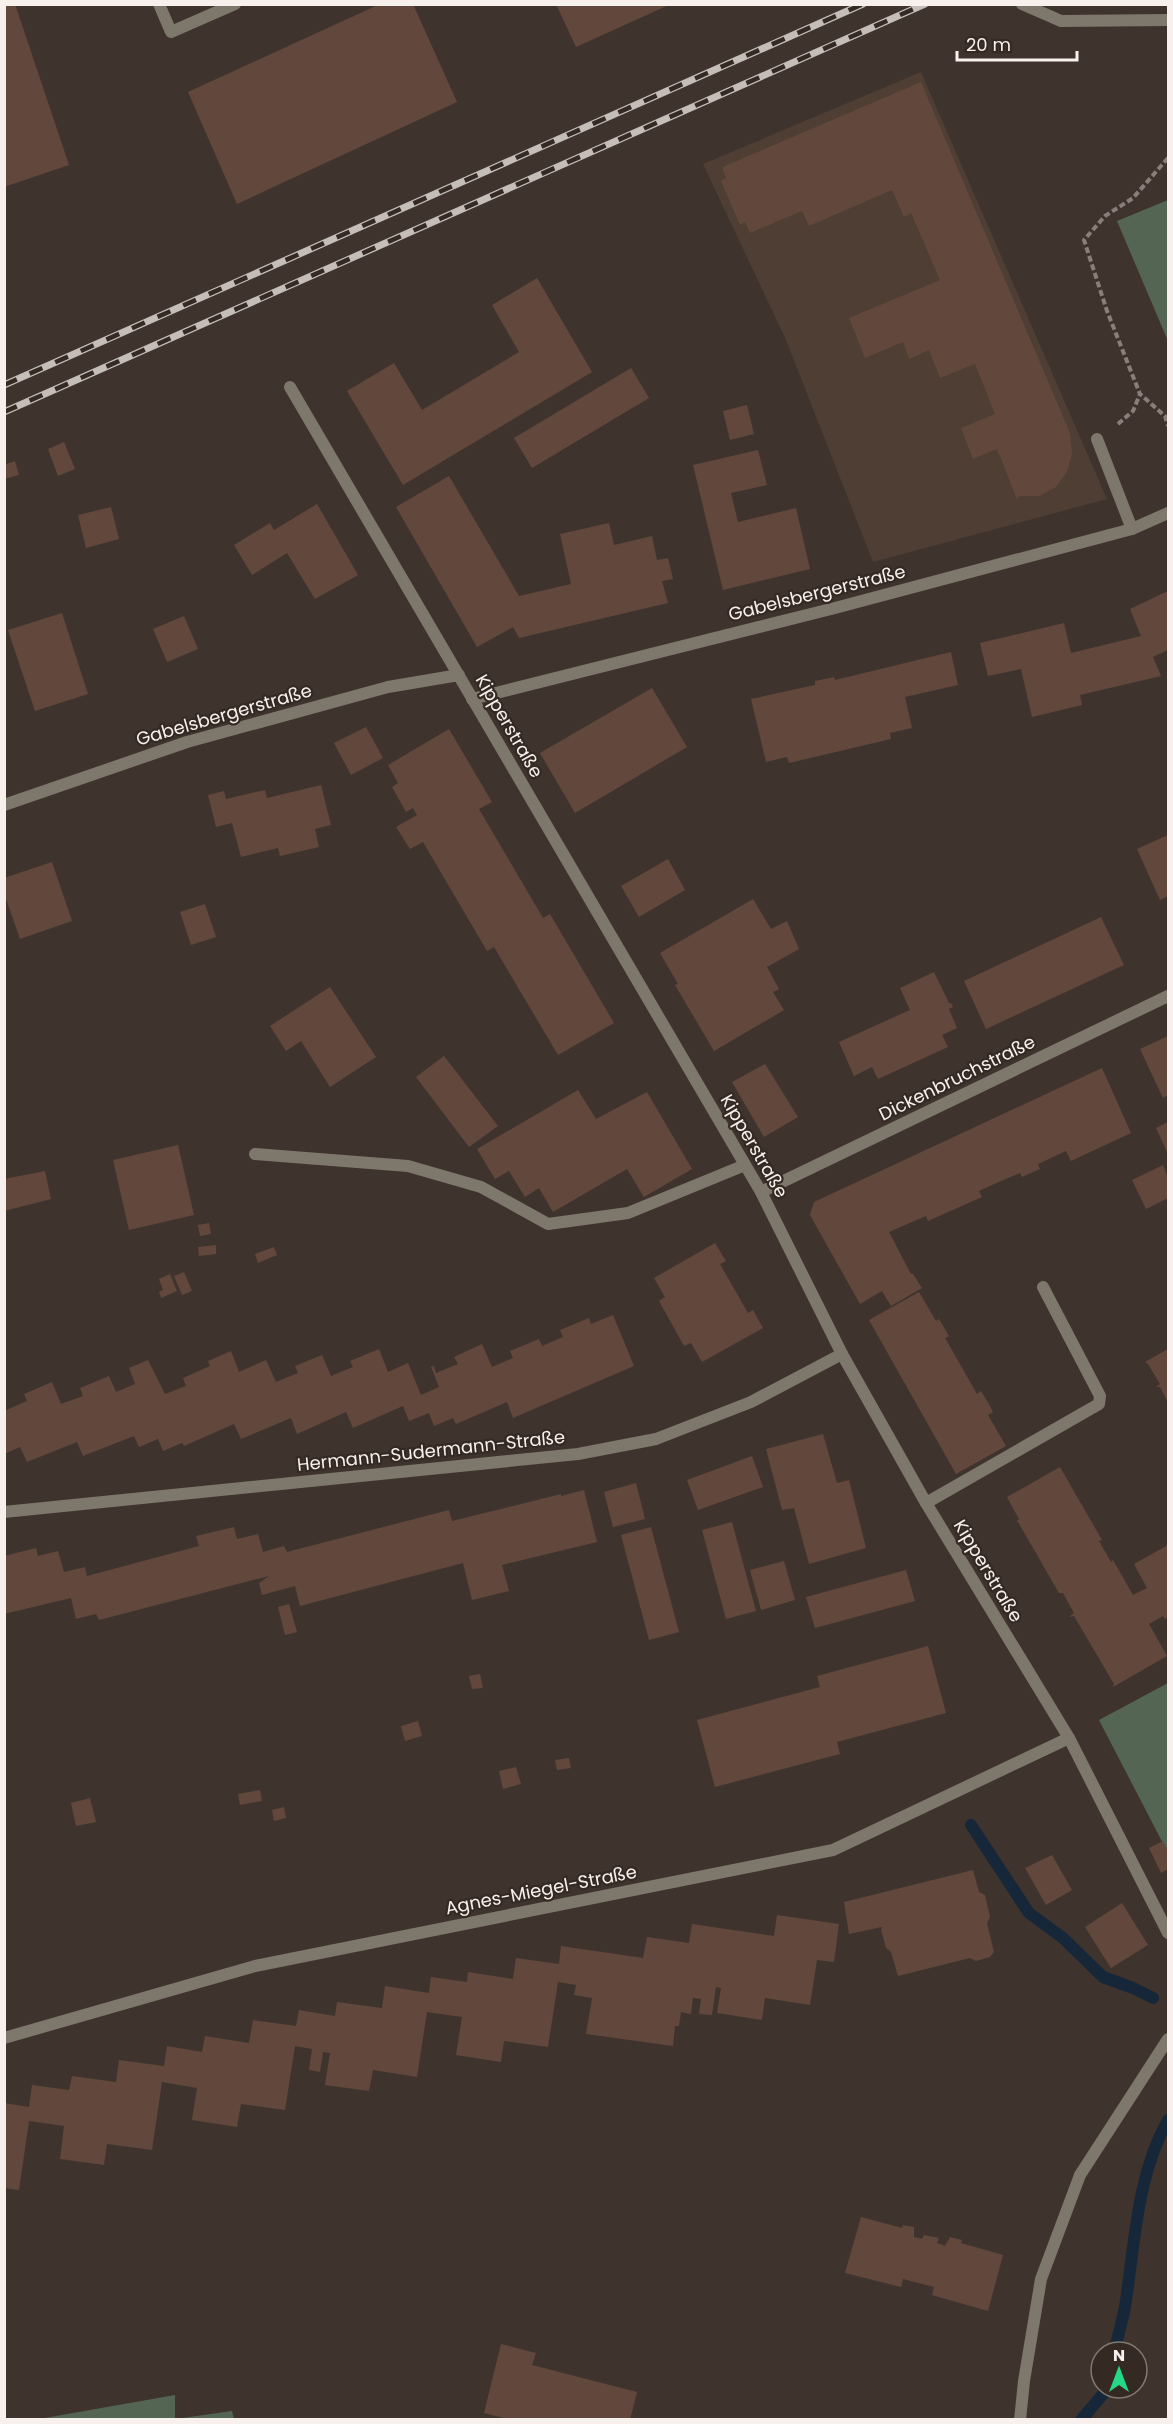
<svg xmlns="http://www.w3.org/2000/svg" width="1173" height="2424" font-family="Poppins,sans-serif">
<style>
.education{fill:#4e3e34}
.green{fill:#546553}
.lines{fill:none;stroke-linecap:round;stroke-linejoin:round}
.stream{stroke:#17273a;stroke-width:12}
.building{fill:#62473d}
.path{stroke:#897f7a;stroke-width:4;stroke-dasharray:6 3;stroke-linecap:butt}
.service{stroke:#7e776c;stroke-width:12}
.minor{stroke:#7e776c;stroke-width:12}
.rail-casing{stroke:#c5bdb8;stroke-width:7}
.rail{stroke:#342a23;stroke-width:4.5;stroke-dasharray:14;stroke-linecap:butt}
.labels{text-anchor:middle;stroke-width:4.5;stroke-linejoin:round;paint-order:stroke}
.street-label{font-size:18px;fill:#f7f0ec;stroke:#342a23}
</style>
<rect width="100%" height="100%" fill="#3f342d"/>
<path class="education" d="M921,72L1107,499L873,562L786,340L703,164Z"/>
<g class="green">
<path d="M1168,200V341L1117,221Z"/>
<path d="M1168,1683V1853L1099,1720Z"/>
<path d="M175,2395V2419L232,2411L234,2419H39Z"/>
</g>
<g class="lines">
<g class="stream">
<path d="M971,1825L1029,1913L1063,1938L1103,1977L1133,1988L1153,1998"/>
<path d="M1114,2352C1118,2337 1122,2322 1125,2307C1135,2244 1136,2177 1168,2120"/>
<path d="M1081,2420L1104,2393L1105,2388"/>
</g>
</g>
<g class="building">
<path d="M4,4H15L69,165L4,187Z"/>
<path d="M380,4H413L457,102L237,204L188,92Z"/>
<path d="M556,4H671L576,47Z"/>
<path d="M921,82L1070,433L1072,454L1067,472L1056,487L1039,496H1019L1017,499L997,449L973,459L961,428L995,414L975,364L940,378L929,350L909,359L903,342L865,358L849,318L940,280L911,213L904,217L892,190L809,226L802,211L750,233L745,222L740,225L721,181L726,178L722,168L727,165Z"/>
<path d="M537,278L592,372L403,485L347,391L394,363L422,410L519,352L492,305Z"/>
<path d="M631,368L649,398L532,468L514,438Z"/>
<path d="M747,405L754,434L730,440L723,411Z"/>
<path d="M64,442L75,469L58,476L48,449Z"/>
<path d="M758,450L767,485L731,493L738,522L796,508L810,569L723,590L693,465Z"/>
<path d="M15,461L19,475L4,479V465Z"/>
<path d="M449,476L519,596L571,584L560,534L609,523L614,545L652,536L657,560L668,558L673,579L662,581L668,603L519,638L513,627L477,647L396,507Z"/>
<path d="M317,504L358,575L315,599L287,553L252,575L234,545L270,523L274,530Z"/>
<path d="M111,507L119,539L86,548L78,515Z"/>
<path d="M1168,591V650L1153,657L1161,676L1080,695L1082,705L1032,717L1021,669L988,676L980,643L1064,623L1071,653L1141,636L1130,609Z"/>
<path d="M62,613L88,694L35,711L8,630Z"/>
<path d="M184,616L198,649L167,662L153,629Z"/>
<path d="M951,652L958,685L905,697L912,728L890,733L891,739L789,763L787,757L766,762L751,699L815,685V681L834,677L835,680Z"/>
<path d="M652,688L687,747L575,813L540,753Z"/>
<path d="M366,727L383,758L351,775L334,743Z"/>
<path d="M449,729L492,802L479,809L543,918L550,914L614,1023L558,1055L494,947L487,951L423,842L410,849L396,827L417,815L413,808L406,812L392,787L398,783L388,765Z"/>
<path d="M321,785L331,825L315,829L319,847L280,856L278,848L241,857L232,823L216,827L208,795L224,791L226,799L265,790L267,798Z"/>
<path d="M1168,835V896L1160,900L1137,849Z"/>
<path d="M668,859L685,890L639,917L621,886Z"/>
<path d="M52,862L72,921L20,939L4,893V878Z"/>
<path d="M753,899L771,929L787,921L799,949L767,967L779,989L773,992L784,1010L714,1051L675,985L678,984L660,953Z"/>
<path d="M205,904L216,937L191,945L180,912Z"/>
<path d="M1101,917L1124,965L986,1029L964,981Z"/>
<path d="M934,972L949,1003H951L953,1007L949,1009L957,1028L942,1035L948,1047L878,1079L872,1067L854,1076L839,1042L910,1010L900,988Z"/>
<path d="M330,987L376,1057L330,1087L301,1041L286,1051L270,1026Z"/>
<path d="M1168,1036V1095L1163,1098L1140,1049Z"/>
<path d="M444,1056L498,1126L469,1147L416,1077Z"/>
<path d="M765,1064L798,1117L764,1137L732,1082Z"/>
<path d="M1102,1068L1131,1133L1071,1161L1066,1151L1038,1164L1040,1169L1022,1177L1020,1173L992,1185L979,1191L982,1197L928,1221L926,1216L889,1232L911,1274H913L922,1288L891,1306L882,1291L860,1304L810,1215L814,1202Z"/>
<path d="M578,1090L596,1119L647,1092L692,1169L644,1197L627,1169L553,1212L539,1188L525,1197L509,1171L495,1179L477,1149Z"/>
<path d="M1168,1122V1154L1156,1128Z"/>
<path d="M178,1145L194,1215L129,1230L113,1160Z"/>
<path d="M1163,1165L1168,1178V1198L1146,1209L1132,1180Z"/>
<path d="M45,1171L51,1199L4,1211V1179Z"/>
<path d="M209,1223L211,1234L200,1236L198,1225Z"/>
<path d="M715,1243L726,1261L720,1264L748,1313L753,1310L763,1328L702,1362L691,1343L684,1346L659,1301L665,1297L654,1278Z"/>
<path d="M216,1245V1254L199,1256L198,1247Z"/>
<path d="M274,1247L277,1255L258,1263L255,1254Z"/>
<path d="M184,1272L192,1291L182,1295L174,1276Z"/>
<path d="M170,1274L177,1291L161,1298L159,1292L163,1290L159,1279Z"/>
<path d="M919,1292L936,1321L939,1319L949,1336L945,1338L977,1394L981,1391L990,1406L993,1412L988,1415L1006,1446L956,1474L869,1320Z"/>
<path d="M613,1315L634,1366L513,1418L507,1402L456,1424L453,1418L434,1426L429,1413L409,1421L403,1406L353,1428L346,1412L297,1434L291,1418L241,1439L234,1424L184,1446L182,1443L163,1451L158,1439L139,1447L134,1436L83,1456L77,1442L27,1462L20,1447L4,1454V1411L27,1401L24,1394L52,1382L61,1404L83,1396L80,1388L109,1376L116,1392L135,1384L129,1368L148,1360L165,1394L186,1386L183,1378L210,1366L208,1361L231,1351L239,1372L266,1360L276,1382L298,1373L295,1366L322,1355L331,1376L353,1367L350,1361L379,1349L388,1372L408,1363L421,1395L439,1387L431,1367L434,1366L436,1373L458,1364L454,1357L482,1344L492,1367L513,1358L510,1351L539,1339L542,1346L563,1337L560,1330L589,1318L591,1324Z"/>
<path d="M1168,1349V1402L1160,1387H1156L1160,1384L1148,1364L1145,1362Z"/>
<path d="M823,1434L837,1483L849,1480L866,1548L809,1564L794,1508L782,1510L766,1449Z"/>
<path d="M752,1456L763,1487L698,1510L687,1480Z"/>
<path d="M1060,1467L1102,1540L1099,1541L1111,1562L1113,1560L1133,1595L1147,1588L1134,1564L1168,1545V1617L1165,1619L1163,1616L1149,1624L1167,1656L1113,1687L1114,1684L1074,1616L1069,1617L1074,1613L1063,1593H1059L1018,1522H1016L1019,1519L1007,1497Z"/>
<path d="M636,1483L645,1519L613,1527L604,1492Z"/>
<path d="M584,1490L597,1542L502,1565L509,1591L472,1600L463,1563L300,1606L295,1586L262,1595L259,1583L269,1576L99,1620L96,1614L76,1619L71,1598L4,1614V1556L36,1548L38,1556L58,1551L64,1572L85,1567L87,1576L199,1546L196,1536L234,1527L237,1539L258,1534L263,1552L284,1546L287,1552L449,1510L452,1521L561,1494V1496Z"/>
<path d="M732,1522L756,1611L726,1619L702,1530Z"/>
<path d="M651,1527L679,1632L649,1640L621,1535Z"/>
<path d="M784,1561L795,1600L761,1610L750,1570Z"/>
<path d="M906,1570L915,1601L815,1628L806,1597Z"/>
<path d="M289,1604L297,1632L285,1635L278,1607Z"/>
<path d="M928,1646L946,1713L837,1742L840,1754L715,1787L697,1720L820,1687L817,1676Z"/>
<path d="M480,1674L483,1688L472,1689L469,1676Z"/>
<path d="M418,1721L422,1736L405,1741L401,1726Z"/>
<path d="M569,1758L571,1768L557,1770L555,1760Z"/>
<path d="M516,1767L521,1784L503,1789L499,1771Z"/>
<path d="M260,1790L262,1801L240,1805L238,1794Z"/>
<path d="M90,1798L96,1822L76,1826L71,1803Z"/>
<path d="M284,1807L286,1818L274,1821L272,1810Z"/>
<path d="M1163,1841L1168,1851V1869L1161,1873L1149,1848Z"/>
<path d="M1052,1855L1072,1890L1046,1905L1025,1868Z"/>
<path d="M973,1870L979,1892L985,1895L990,1917L987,1923L994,1952L990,1957L976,1961L970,1958L898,1976L891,1952L886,1948L881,1930L882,1927L849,1934L844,1902Z"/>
<path d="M1122,1903L1148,1945L1111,1968L1085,1927Z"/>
<path d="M777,1915L839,1924L834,1962L817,1960L810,2005L765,1998L762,2020L717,2013L721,1988L716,1987L712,2015L699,2014L701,1999L693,1998L691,2014L681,2012L679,2026H675L673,2046L586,2034L592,1998L574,1995L576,1985L558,1982L548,2047L504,2041L501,2062L456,2055L462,2017L427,2012L417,2077L373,2070L369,2091L325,2085L330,2053L323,2052L320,2072L309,2070L312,2049L295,2046L285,2110L241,2104L237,2127L192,2120L197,2088L162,2082L152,2150L107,2144L104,2165L60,2159L64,2126L29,2121L19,2190L4,2188V2103L29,2107L32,2085L69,2090L72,2076L116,2082L119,2060L164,2066L167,2046L202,2052L205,2036L249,2043L253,2020L296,2026L299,2010L335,2016L337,2002L382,2008L385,1986L429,1993L431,1977L467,1982L468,1972L513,1979L516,1958L559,1964L561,1946L643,1958L647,1937L689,1943L692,1924L774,1936Z"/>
<path d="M861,2217L902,2228L903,2225L914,2227V2237L922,2239L924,2235L939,2238L937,2243L945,2246L950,2237L962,2240L961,2243L1003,2255L988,2311L932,2295L934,2287L903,2279L901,2287L845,2273Z"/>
<path d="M501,2344L536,2353L532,2365L637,2392L630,2420H511L484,2413Z"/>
</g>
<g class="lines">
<g class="path">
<path d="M1168,158L1133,198L1105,216L1084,240L1107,311L1140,394L1165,416L1168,426"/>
<path d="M1118,424L1133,411L1140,394"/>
</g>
<g class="service">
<path d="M159,4L171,32L235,4"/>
<path d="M1097,439L1132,529"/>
<path d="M255,1154L408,1166L481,1187L548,1224L628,1213L745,1165"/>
<path d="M926,1503L1099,1404L1100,1396L1043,1287"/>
<path d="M1020,2420L1024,2381L1041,2279L1080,2175L1168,2039"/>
</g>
<g class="minor">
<path d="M1022,4L1061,21L1168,20"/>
<path d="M290,387L761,1192L842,1354L926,1503L1069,1738L1168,1933"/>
<path d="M472,699L835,608L1132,529L1168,513"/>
<path d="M4,805L187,742L388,687L459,675"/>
<path d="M761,1192L1168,996"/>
<path d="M4,1512L578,1454L656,1439L751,1402L842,1354"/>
<path d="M4,2038L255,1966L833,1850L1069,1738"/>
</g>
<g class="rail-casing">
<g id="rail">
<path d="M4,385L863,4"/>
<path d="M4,412L925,4"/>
</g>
</g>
<use href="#rail" class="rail"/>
</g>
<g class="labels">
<g class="street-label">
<text transform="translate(817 593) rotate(-14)" y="6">Gabelsbergerstraße</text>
<text transform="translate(224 715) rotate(-16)" y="6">Gabelsbergerstraße</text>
<text transform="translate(509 726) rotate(60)" y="6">Kipperstraße</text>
<text transform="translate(957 1078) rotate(-26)" y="6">Dickenbruchstraße</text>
<text transform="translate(754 1146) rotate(60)" y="6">Kipperstraße</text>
<text transform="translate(431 1451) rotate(-6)" y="6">Hermann-Sudermann-Straße</text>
<text transform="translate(988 1571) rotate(59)" y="6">Kipperstraße</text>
<text transform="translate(541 1890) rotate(-11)" y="6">Agnes-Miegel-Straße</text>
</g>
</g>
<rect width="1173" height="2424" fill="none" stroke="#f7f0ec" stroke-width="12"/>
<g transform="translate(1119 2370)"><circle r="28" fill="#342a23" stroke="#827973" stroke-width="1.5"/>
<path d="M0-4.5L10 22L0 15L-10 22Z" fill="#26d885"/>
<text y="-9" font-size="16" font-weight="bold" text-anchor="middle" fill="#f7f0ec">N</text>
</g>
<path d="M957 51v9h120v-9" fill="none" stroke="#f7f0ec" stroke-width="3"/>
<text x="966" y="51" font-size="18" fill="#f7f0ec" stroke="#342a23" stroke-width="4.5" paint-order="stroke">20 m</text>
</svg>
